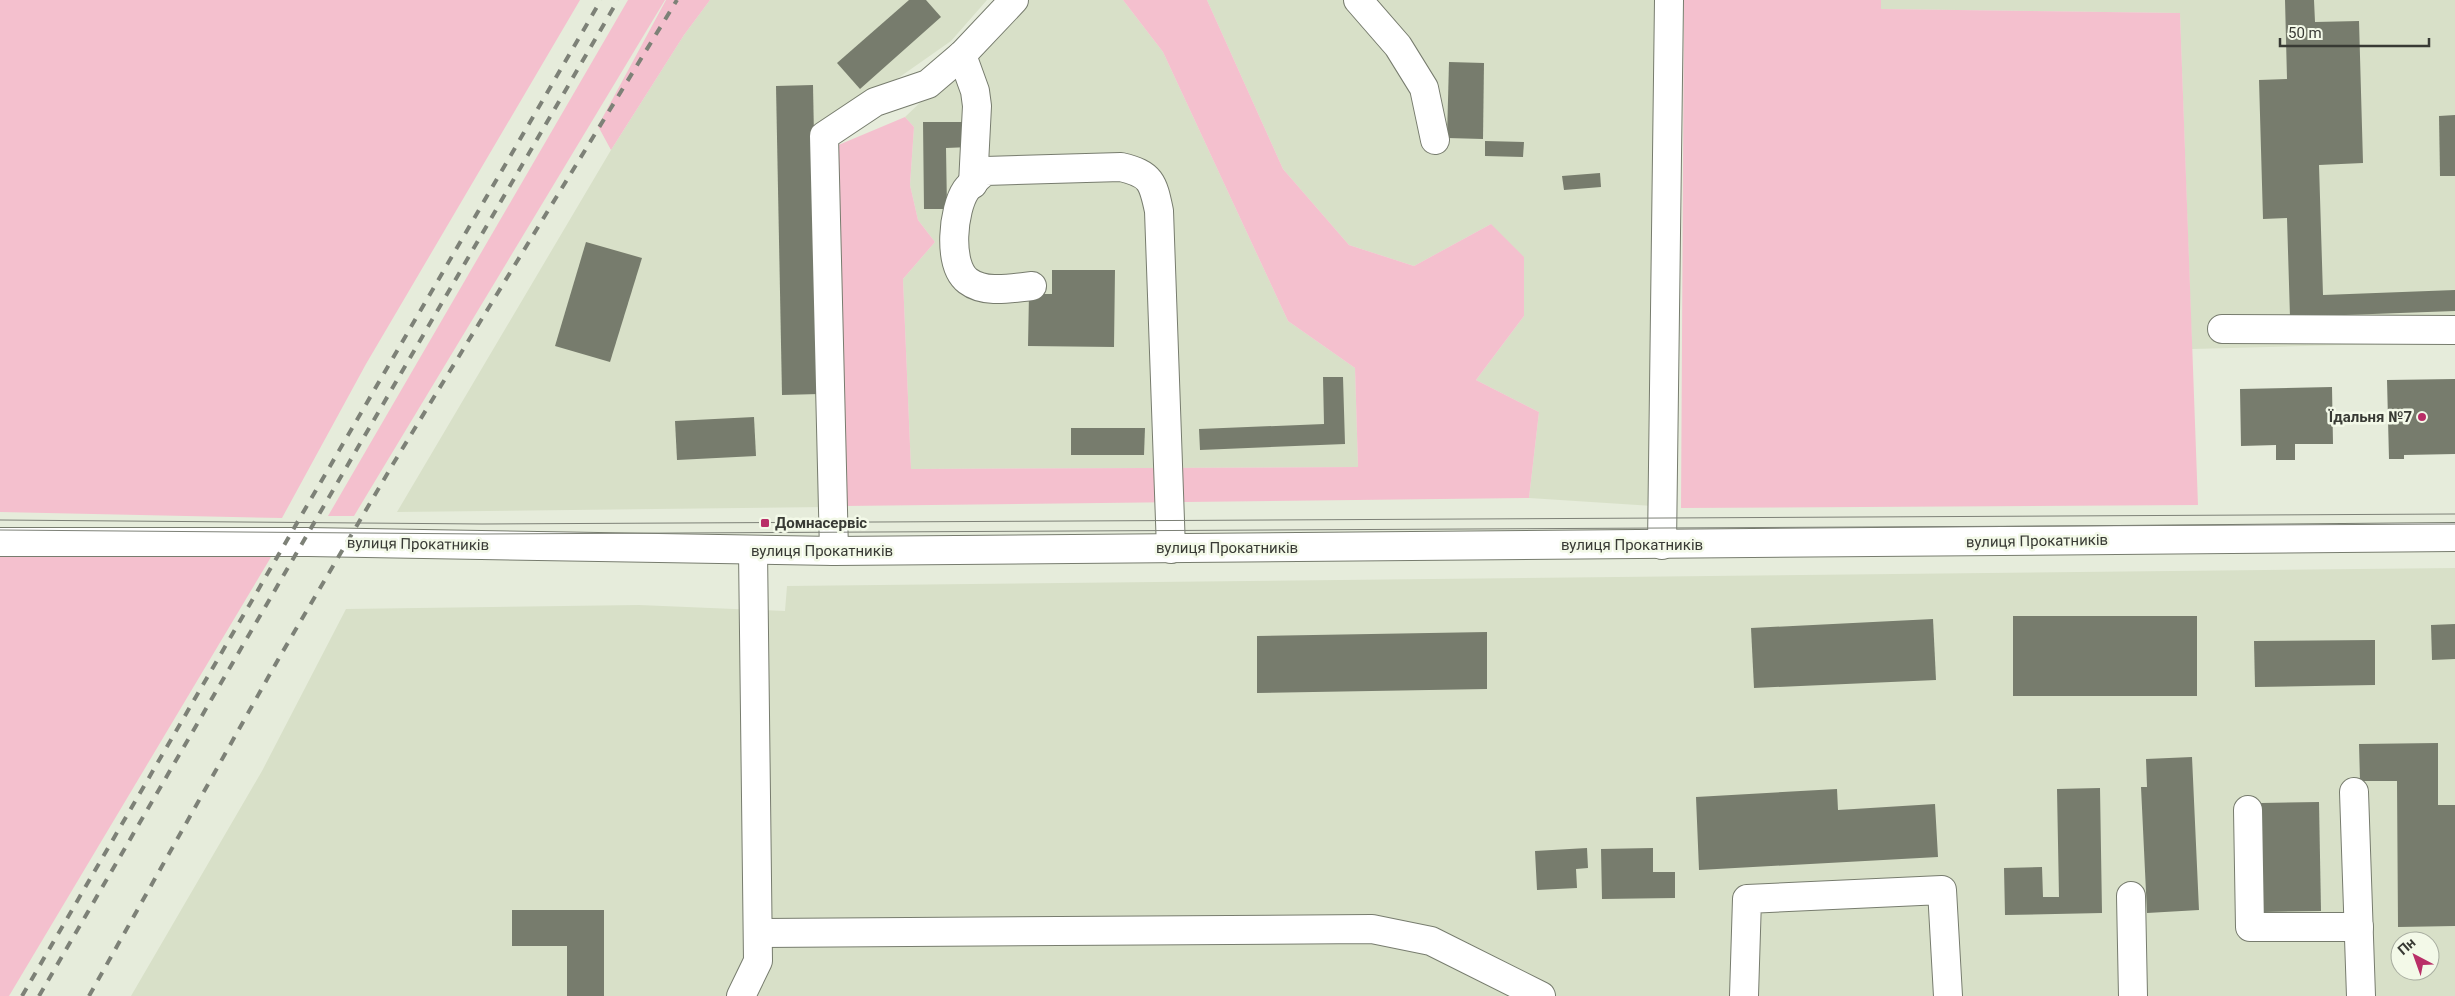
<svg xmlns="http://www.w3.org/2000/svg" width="2455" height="996" font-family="Roboto,sans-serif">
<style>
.built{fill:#d8e0c8;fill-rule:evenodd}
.green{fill:#f4c0ce}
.building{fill:#777c6d}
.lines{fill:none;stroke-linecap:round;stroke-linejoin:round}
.minor-casing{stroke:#777c6e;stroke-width:30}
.minor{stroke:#fff;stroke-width:28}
.tram{stroke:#7d8177;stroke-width:1}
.rail{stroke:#7d8177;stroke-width:4;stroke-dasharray:9 9;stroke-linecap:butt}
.poi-dot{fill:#b92e67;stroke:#f3f9e8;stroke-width:2}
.labels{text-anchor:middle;stroke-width:5;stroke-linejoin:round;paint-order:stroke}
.poi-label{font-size:15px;font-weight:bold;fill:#383a34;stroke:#f3f9e8;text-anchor:end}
.street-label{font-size:15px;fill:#383a34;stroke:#f3f9e8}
</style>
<rect width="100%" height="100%" fill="#e6ecdb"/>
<g class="built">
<path d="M710,0H987L951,41L817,135L826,507L397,512L611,150L684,35Z"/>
<path d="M1028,0H1123L1163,52L1288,321L1355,368L1358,467L911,469L903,279L935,242L918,220L910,185L914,127L905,117Z"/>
<path d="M1207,0H1658L1653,506L1529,498L1539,412L1476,380L1524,316L1491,224L1414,266L1349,245L1283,169Z"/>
<path d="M1881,0H2455V342L2192,349L2180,13L1880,9Z"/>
<path d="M2455,568V996H131L262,771L346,609L639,605L785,611L787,586ZM2400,941H2430V971H2400Z"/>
</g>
<g class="green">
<path d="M0,0H580L366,364L282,518L0,512Z"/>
<path d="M628,0H665L354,516H328Z"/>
<path d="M666,0H710L684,35L611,150L598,126Z"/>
<path d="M1123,0H1207L1283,169L1349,245L1414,266L1491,224L1524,257V316L1476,380L1539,412L1529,498L845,506L836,146L905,117L914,127L910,185L918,220L935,242L903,279L911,469L1358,467L1355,368L1288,321L1163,52Z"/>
<path d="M1684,0H1881V9L2180,13L2198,505L1681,508Z"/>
<path d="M0,551L274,552L9,996H0Z"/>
</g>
<g class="building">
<path d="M909,0H926L941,17L860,89L837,63Z"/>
<path d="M2285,0H2314L2315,22L2359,21L2363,163L2319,165L2323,295L2455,290V311L2290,317L2287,218L2263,219L2259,80L2287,79Z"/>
<path d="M1449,62L1484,63L1483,139L1447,138Z"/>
<path d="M813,85L819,394L782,395L776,86Z"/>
<path d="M2455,115V176H2440L2439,116Z"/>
<path d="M923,122H969L970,147L946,148L947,209H924Z"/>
<path d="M1485,141L1524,142L1523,157L1485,156Z"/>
<path d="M1600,173L1601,187L1564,190L1562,176Z"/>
<path d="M586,242L642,258L610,362L555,346Z"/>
<path d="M1052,270H1115L1114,347L1028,346L1029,294H1052Z"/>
<path d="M1323,377H1343L1345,444L1200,450L1199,429L1324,424Z"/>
<path d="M2455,379V454L2404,455V459H2389L2387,380Z"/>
<path d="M2332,387L2333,444H2295V460H2276V445L2241,446L2240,389Z"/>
<path d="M754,417L756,456L677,460L675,421Z"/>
<path d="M1071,428H1145L1144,455H1071Z"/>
<rect x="2013" y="616" width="184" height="80"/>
<path d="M1933,619L1936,680L1754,688L1751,628Z"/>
<path d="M2455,624V659L2432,660L2431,625Z"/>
<path d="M1487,632V689L1257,693V636Z"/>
<path d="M2375,640V685L2255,687L2254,641Z"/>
<path d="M2438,743V805H2455V926L2398,927L2397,781H2360L2359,744Z"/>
<path d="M2192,757L2199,910L2147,913L2141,787H2147L2146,759Z"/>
<path d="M2100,788L2102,913L2005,915L2004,868L2042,867L2043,897H2059L2057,789Z"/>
<path d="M1837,789L1838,810L1935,804L1938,857L1699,870L1696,797Z"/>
<path d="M2319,802L2321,911L2264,912L2261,803Z"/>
<path d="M1587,848L1588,868L1576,869L1577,888L1537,890L1535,851Z"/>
<path d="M1653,848V872H1675V898L1602,899L1601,849Z"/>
<path d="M512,910H604V996H567V946H512Z"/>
</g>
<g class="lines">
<g class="minor-casing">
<g id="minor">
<path d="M1358,0L1398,46L1424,88L1435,140"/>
<path d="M962,55L975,91L977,106L973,184"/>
<path d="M1032,286C1012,288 985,294 968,281C947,265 953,209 966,190C971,183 979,177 985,171L1121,167C1151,174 1153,182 1159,211L1171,549"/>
<path d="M2222,329L2455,330"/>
<path d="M0,542H308L834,551L2455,537"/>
<path d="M1662,545L1669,0"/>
<path d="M834,551L824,136L875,102L928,84L962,55L1014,0"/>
<path d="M2354,792L2361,996"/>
<path d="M2248,810L2250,927H2359"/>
<path d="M2131,896L2133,996"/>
<path d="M758,933L1372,929L1431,941L1541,996"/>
<path d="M741,996L758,961L753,550"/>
<path d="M1744,996L1747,899L1942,890L1948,996"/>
</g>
</g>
<use href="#minor" class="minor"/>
<g class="tram">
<path d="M0,520L482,524L2455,514"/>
<path d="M0,530L482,534L2455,524"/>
</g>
<g class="rail">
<path d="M22,996L601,0"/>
<path d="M39,996L618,0"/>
<path d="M89,996L279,658L393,464L677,0"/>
</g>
</g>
<g class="poi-dot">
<circle cx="2422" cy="417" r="5"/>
<rect x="760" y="518" width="10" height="10" rx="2.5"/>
</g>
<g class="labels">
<g class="poi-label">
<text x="2412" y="422">Їдальня №7</text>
<text x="775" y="528" text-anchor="start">Домнасервіс</text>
</g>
<g class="street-label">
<text transform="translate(2037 541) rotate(-1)" y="5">вулиця Прокатників</text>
<text transform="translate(418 544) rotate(1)" y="5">вулиця Прокатників</text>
<text x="1632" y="550">вулиця Прокатників</text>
<text x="1227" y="553">вулиця Прокатників</text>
<text x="822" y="556">вулиця Прокатників</text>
</g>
</g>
<g transform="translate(2415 956) rotate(319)"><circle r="24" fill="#f3f9e8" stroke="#a8ada0"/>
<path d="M0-4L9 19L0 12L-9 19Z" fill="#b92e67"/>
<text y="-8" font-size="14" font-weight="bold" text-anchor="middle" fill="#383a34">Пн</text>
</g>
<path d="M2280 38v8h149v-8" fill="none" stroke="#383a34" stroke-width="2.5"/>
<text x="2288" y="38" font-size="15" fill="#383a34" stroke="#f3f9e8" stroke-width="4" paint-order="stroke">50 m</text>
</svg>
